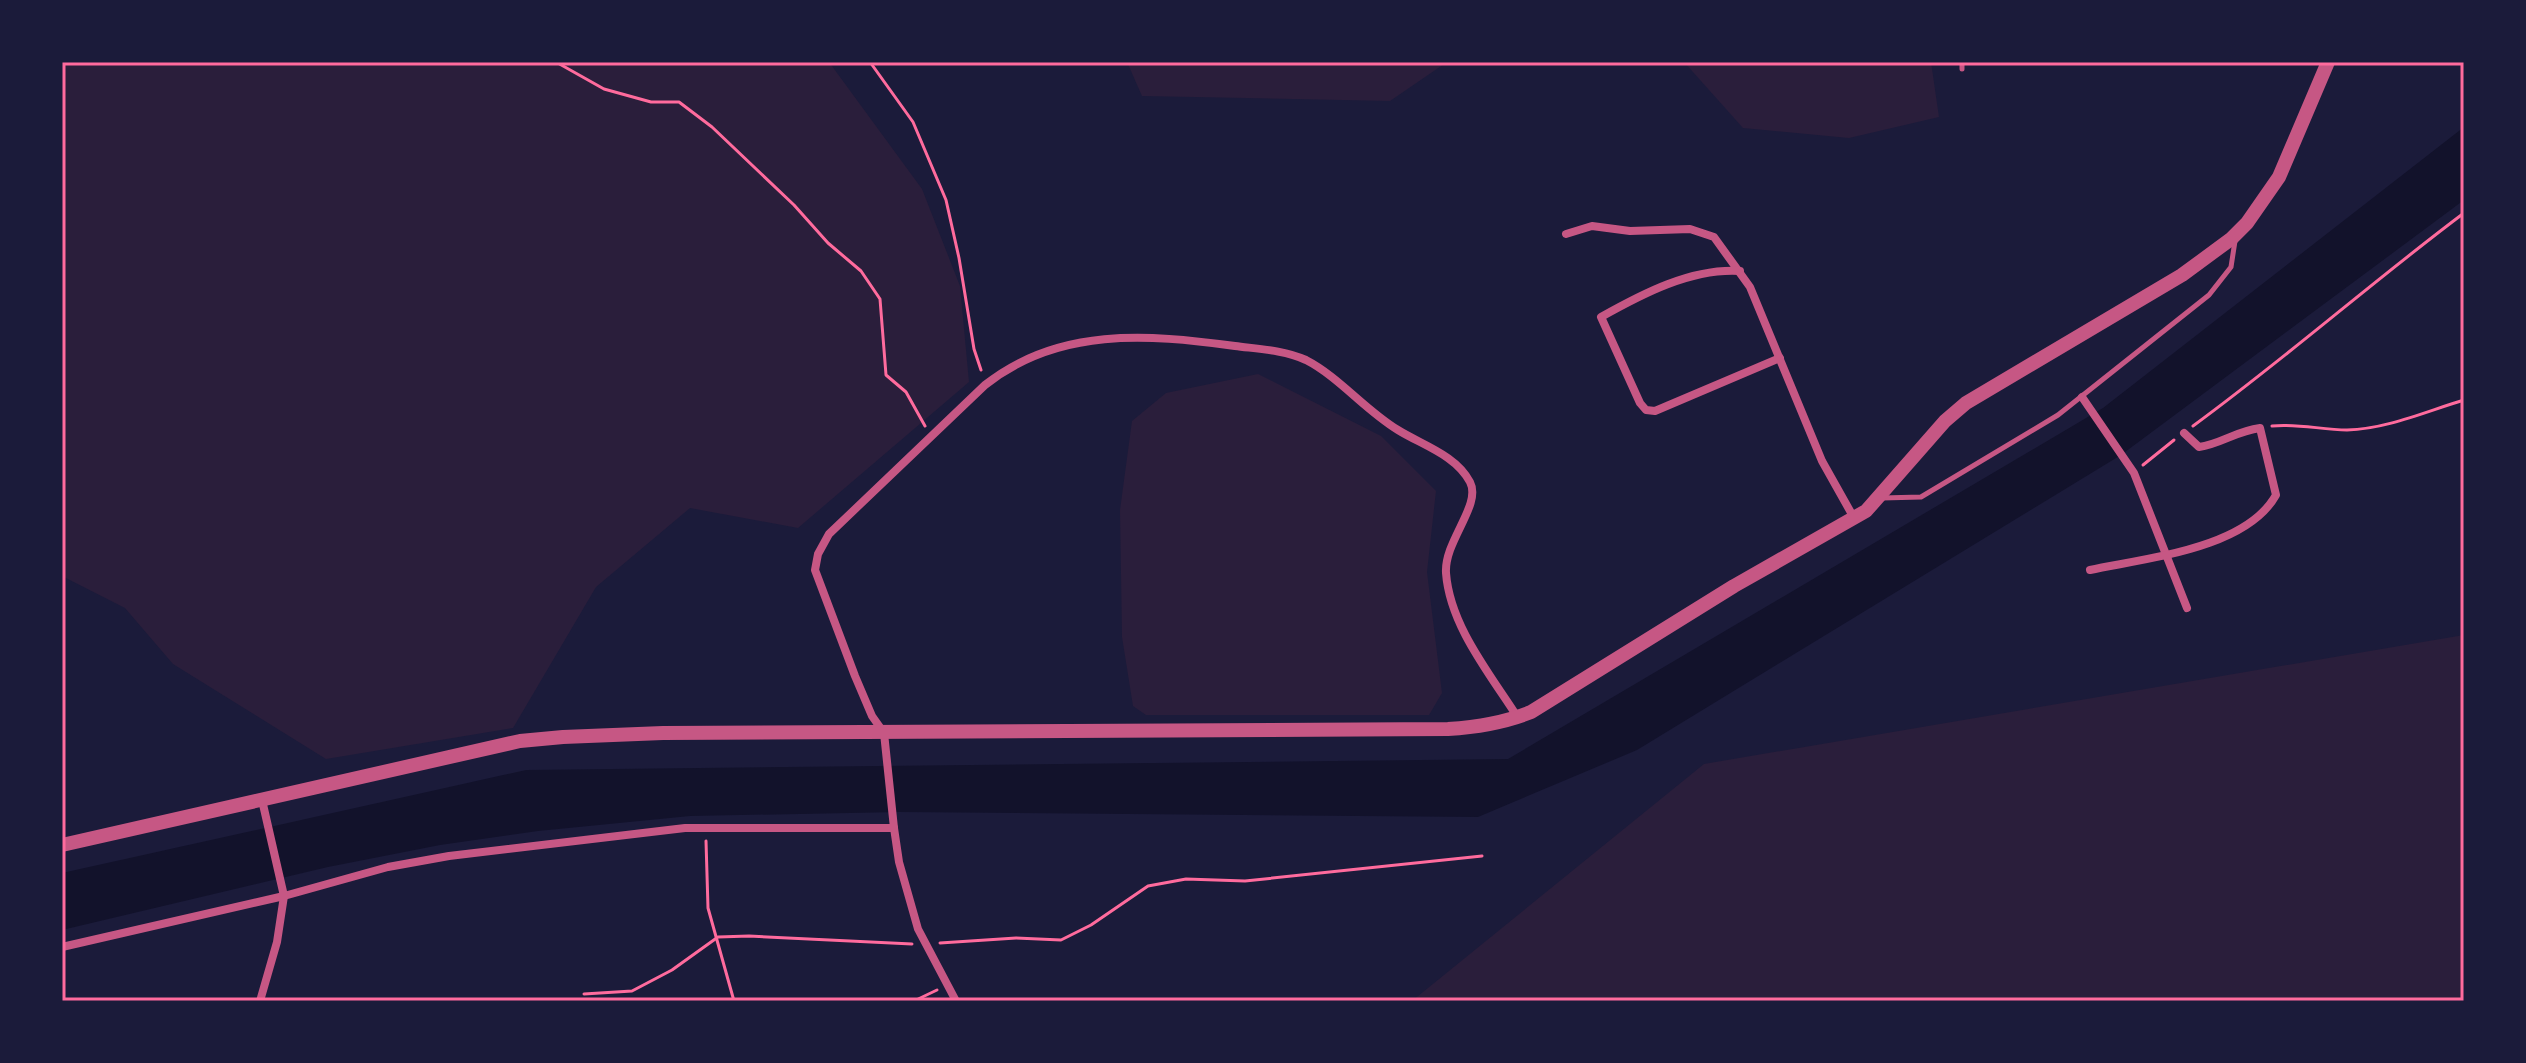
<svg xmlns="http://www.w3.org/2000/svg" width="2526" height="1063" font-family="'Nunito Sans',sans-serif">
<style>
.green{fill:#2a1e3b}
.water{fill:#12122b}
.lines{fill:none;stroke-linecap:round;stroke-linejoin:round}
.path{stroke:#ff6b9d;stroke-width:3}
.service{stroke:#c65784;stroke-width:5}
.minor{stroke:#c65784;stroke-width:8}
.tertiary{stroke:#c65784;stroke-width:14}
.neatline{fill:none;stroke:#ff6b9d;stroke-width:3}
</style>
<rect width="100%" height="100%" fill="#1b1b3a"/>
<g class="green">
<path d="M62,62H829L922,189L960,286L969,382L798,528L690,508L596,587L513,728L326,759L173,664L125,608L62,576Z"/>
<path d="M1127,62H1447L1390,101L1142,96Z"/>
<path d="M1684,62H1931L1939,117L1849,138L1743,128Z"/>
<path d="M1258,374L1381,436L1436,491L1427,572L1442,693L1429,715H1146L1133,706L1122,637L1120,510L1132,421L1166,393Z"/>
<path d="M2464,635V1001H1412L1704,764Z"/>
</g>
<path class="water" d="M2464,127V200L2121,455L1637,750L1478,817L900,812L690,816L538,831L440,845L328,867L62,930V873L526,770L1508,759L2103,408Z"/>
<g class="lines">
<g class="path">
<path d="M556,62L604,89L651,102H679L712,127L794,205L828,243L861,271L880,299L886,375L906,392L925,426"/>
<path d="M870,62L913,122L946,200L959,258L974,349L981,370"/>
<path d="M2193,426C2286,358 2372,282 2464,213"/>
<path d="M2272,426C2297,423 2322,430 2347,430C2387,429 2427,411 2464,400"/>
<path d="M2143,465L2174,440"/>
<path d="M706,841L708,908L734,1001"/>
<path d="M940,943L1016,938L1061,940L1091,925L1148,886L1186,879L1245,881L1482,856"/>
<path d="M584,994L632,991L672,970L718,937L749,936L912,944"/>
<path d="M914,1001L937,990"/>
</g>
<g class="service">
<path d="M1962,62V69"/>
<path d="M1882,498L1921,497L2058,415L2209,295L2231,267L2235,241"/>
</g>
<g class="minor">
<path d="M1566,234L1592,226L1630,231L1690,229L1714,237L1750,287L1822,461L1854,518"/>
<path d="M1740,271C1691,268 1642,294 1601,317L1640,403L1646,410L1655,411L1780,358"/>
<path d="M2082,397L2134,473L2187,608"/>
<path d="M2090,570C2146,558 2246,549 2276,495L2260,428C2236,431 2221,444 2199,447L2184,433"/>
<path d="M894,828L899,862L918,929L956,1001"/>
<path d="M62,947L284,896L388,867L449,856L685,828H894L884,733L872,716L855,676L815,570L818,554L829,534L985,385C1058,327 1147,334 1235,346C1258,349 1284,350 1306,360C1339,377 1365,410 1398,430C1422,445 1456,455 1470,482C1482,505 1444,541 1446,573C1450,626 1490,674 1518,718"/>
<path d="M260,1001L277,942L284,896L262,800"/>
</g>
<path class="tertiary" d="M62,845L520,741L563,737L663,733L1448,729C1478,727 1504,723 1531,712L1734,586L1866,511L1945,421L1966,403L2182,275L2231,239L2247,223L2279,177L2328,62"/>
</g>
<rect width="2526" height="1063" fill="none" stroke="#1b1b3a" stroke-width="128"/>
<rect x="64" y="64" width="2398" height="935" class="neatline"/>
</svg>
